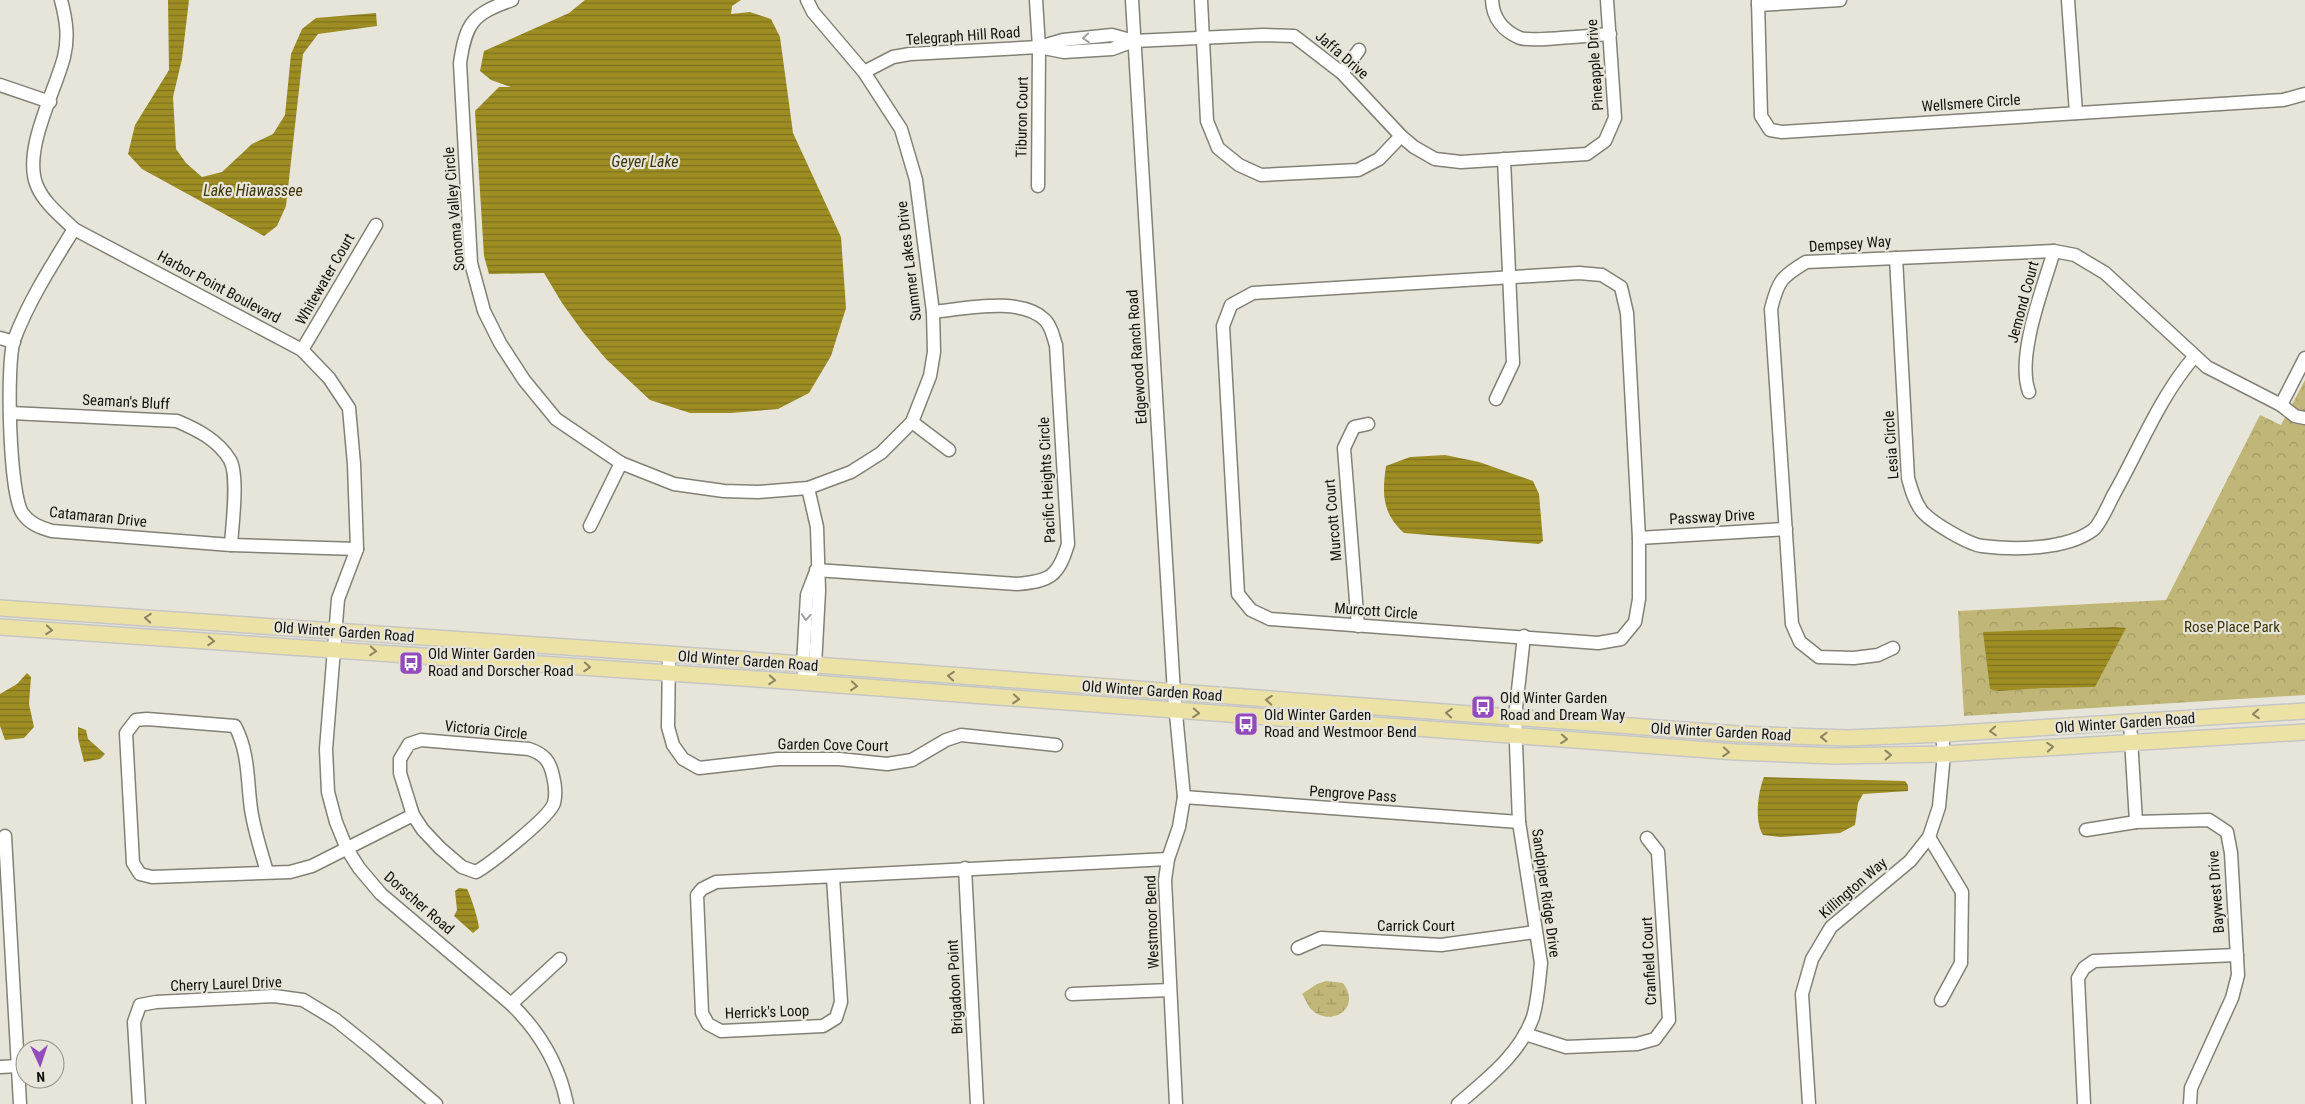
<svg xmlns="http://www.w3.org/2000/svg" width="2305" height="1104" font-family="'Roboto Condensed',sans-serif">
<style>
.wetland{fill:url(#wetland-marsh)}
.park{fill:url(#park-crowns)}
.water{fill:url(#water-rules)}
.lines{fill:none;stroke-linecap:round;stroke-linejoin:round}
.minor-casing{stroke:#828176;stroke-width:15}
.major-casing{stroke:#c6c6c5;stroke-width:18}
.minor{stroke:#fff;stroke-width:12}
.major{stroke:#ece2a5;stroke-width:15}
.oneway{stroke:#a1a09f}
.oneway2{stroke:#8a8461}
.labels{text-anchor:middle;stroke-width:4.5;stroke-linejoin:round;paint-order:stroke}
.street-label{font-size:15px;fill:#13120e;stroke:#e7e5d9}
.park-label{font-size:15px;fill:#393206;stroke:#e7e5d9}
.poi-label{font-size:15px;fill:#13120e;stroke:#e7e5d9;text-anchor:start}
.water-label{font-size:16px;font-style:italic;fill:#3c360a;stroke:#e7e5d9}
</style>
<defs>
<pattern id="wetland-marsh" width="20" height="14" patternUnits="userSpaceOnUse" patternTransform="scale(1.25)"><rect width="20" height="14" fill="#c0b677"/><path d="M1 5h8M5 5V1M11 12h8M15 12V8" fill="none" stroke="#a49b66"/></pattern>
<pattern id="park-crowns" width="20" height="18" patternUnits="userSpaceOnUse" patternTransform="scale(1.25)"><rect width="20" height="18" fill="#c0b677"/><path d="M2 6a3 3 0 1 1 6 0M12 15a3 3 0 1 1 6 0" fill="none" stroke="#a49b66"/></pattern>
<pattern id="water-rules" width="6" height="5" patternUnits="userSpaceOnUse" patternTransform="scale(1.25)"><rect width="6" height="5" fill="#9d8d23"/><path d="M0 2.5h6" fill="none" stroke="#7f721d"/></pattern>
</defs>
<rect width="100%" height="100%" fill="#e7e5d9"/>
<path class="wetland" d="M1326,981L1343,983C1363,1009 1329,1029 1310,1008C1307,1004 1305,998 1302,994L1317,984Z"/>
<path class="park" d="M2305,380V695L1964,716L1958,611L2166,600L2260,415L2281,425Z"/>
<g class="water">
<path d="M168,0H189L182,59L173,97L176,149L186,163L202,177L222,172L252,144L273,134L285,115L291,54L302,29L316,18L376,13L377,26L318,34L303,54L286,206L277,226L264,236L142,169L128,154L135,125L169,70Z"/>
<path d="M585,0H741L732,6L731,14L750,12L771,19L780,37L793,133L841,237L846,308L831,356L809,393L778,409L731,413H690L650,400L606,359L583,332L562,303L544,273L489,274L484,256L475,111L499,87H511L491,80L480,71L484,51L569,13Z"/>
<path d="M1445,455L1479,462L1533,481L1539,494L1543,541L1539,544L1404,533C1382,513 1382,494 1386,466L1410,457Z"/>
<path d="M2115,627L2126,628L2095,687L2043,688L1999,691L1990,689L1983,632Z"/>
<path d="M27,673L31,677L29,704L34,727L24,738L5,740L0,726V694L17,684Z"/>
<path d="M78,727L86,730L88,739L105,754L100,759L84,762L78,738Z"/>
<path d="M1764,777L1905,781L1908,785V791L1863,794L1858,803L1855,825L1840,833L1781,837L1763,835C1754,821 1758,792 1764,777Z"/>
<path d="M459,888L467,889C470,894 479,921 479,928L473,933L454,916L457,910L455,891Z"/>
</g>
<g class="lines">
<g class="minor-casing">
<g id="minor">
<path d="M61,0C66,19 69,37 64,57C55,92 22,151 37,186C44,203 61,216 74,229L302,350L329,378L349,408L354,464L357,549L338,599L326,749L328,792L336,822L347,849L359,868L381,894L511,1004C540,1032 559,1064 567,1104"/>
<path d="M512,0C473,14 466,22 460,63L471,263L484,311L500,343L524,380L556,419L621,463L674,484L724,491L758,492L808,488L851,472L881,453L912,422L930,376L934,352L933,312L916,180L901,129L864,72L813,12L807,0"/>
<path d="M1036,0L1039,47L1038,186"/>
<path d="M1132,0L1174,693L1184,797L1179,827L1168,859L1165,880L1176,1104"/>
<path d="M1201,0L1207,121L1218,148L1239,165L1261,175L1358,170L1379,159L1401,136"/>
<path d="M1492,0C1493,18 1503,31 1520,38C1530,42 1594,35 1610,34"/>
<path d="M1758,0L1761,116L1770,130L1782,132L2283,100L2305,94"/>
<path d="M2068,0L2076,113"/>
<path d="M1758,5L1840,0"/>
<path d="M1039,47L1063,40L1112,35L1134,41L1263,35L1294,36L1342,73L1401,136L1414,147L1435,159L1461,162L1587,154L1605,141L1615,118L1607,0"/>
<path d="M864,72L893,57L910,54L1039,47L1064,52L1112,49L1134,41"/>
<path d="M1342,73L1359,50"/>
<path d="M0,85L50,102"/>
<path d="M74,229C52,265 29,300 14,340C6,363 9,496 23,514C30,524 41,528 52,531L231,545L357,549"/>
<path d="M1896,258L1908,478C1911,489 1914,500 1921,510C1930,522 1968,544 1982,546C2014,550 2066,550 2093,530C2100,525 2109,503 2114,494C2140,448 2159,398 2194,357"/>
<path d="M1579,273L1602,275L1621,287L1627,313L1639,538V599L1635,622L1621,639L1598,643L1270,619L1251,610L1238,594L1223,326L1231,305L1253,293Z"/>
<path d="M0,338L14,342"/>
<path d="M302,350L376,225"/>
<path d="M2029,392C2016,356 2043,288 2054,251"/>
<path d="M1496,399L1513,363L1504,159"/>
<path d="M2281,405L2305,358"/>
<path d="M11,413L177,421C198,430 218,440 230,460C239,476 232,526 231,545"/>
<path d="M912,422L949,450"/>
<path d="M590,526L621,463"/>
<path d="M1639,538L1786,529"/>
<path d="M816,570L1017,584C1050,581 1058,577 1068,544L1056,345C1053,337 1052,327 1045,320C1022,296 964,309 933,312"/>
<path d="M1358,626L1344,448L1354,427L1368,424"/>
<path d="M1893,648L1878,655L1854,658L1819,657L1800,642L1792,624L1771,309C1778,281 1781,277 1806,262L2054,251L2075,255L2105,273L2207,367L2281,405L2295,416L2305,418"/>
<path d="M669,654L668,727L673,745L683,759L699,768L778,759H839L887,764L912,760L946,740L961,735L1056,745"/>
<path d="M804,673L803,665L807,595L815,574"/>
<path d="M806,682L815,666L819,591L817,527L808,488"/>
<path d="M2130,722L2136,822"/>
<path d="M421,740L529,749C544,754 550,761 553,776C555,784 556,795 554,803C550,817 490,864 476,872L462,867L440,848L423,830L413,815L400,773V759L409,744Z"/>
<path d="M1184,797L1519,822"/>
<path d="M2086,830L2136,822L2209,820L2227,832L2231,853L2238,975L2232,998L2191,1088L2190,1104"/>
<path d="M5,836L20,1104"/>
<path d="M1929,837L1962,892L1961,963L1941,1000"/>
<path d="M965,868L977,1104"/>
<path d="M267,872C261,851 254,830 251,809C247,780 249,752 235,726L147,719L136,720L126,733L133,863L140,874L152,877L290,872L312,866L413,815"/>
<path d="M833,877L841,1002L836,1018L823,1026L721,1031L708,1024L702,1013L697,895L702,889L716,882L1168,859"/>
<path d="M1298,948L1321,938L1441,945L1535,932"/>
<path d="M1072,994L1170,990"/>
<path d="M511,1004L560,959"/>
<path d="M1525,1034L1566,1047L1637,1044L1655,1039L1669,1020L1658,852L1647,838"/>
<path d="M0,1067L18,1066"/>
<path d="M139,1104L134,1022L140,1005L156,1002L274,996L303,1000L336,1020L372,1049L436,1104"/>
<path d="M1458,1104C1487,1079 1520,1054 1533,1017C1538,1000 1539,981 1541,963L1519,822L1515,717L1524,636"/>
<path d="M1809,1104L1802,994L1812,959L1831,927L1910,861L1929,837L1939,807L1944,754L1942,734"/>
<path d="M2084,1104L2078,978L2084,968L2094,961L2237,955"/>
</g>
</g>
<g class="major-casing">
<g id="major">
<path d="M0,608L669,654L1738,734L1847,738L1942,734L2305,711"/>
<path d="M0,627L772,680L1736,752L1834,756L1944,754L2305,732"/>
</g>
</g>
<use href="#minor" class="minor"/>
<use href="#major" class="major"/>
</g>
<defs><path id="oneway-chevron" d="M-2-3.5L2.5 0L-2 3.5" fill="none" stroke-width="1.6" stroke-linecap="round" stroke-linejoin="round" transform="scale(1.25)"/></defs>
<g class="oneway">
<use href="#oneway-chevron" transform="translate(1086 38) rotate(175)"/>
<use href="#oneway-chevron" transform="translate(806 617) rotate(94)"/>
</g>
<g class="oneway2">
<use href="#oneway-chevron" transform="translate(148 618) rotate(-176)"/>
<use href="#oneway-chevron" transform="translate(49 630) rotate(4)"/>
<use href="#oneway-chevron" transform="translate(211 641) rotate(4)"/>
<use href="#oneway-chevron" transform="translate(373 651) rotate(4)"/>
<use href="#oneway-chevron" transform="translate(587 667) rotate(4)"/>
<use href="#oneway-chevron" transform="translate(951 676) rotate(-176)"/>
<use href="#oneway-chevron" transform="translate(772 680) rotate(4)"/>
<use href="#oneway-chevron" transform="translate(854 686) rotate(5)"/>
<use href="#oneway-chevron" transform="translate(1016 699) rotate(5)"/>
<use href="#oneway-chevron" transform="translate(1269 700) rotate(-176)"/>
<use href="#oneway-chevron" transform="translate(1196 713) rotate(4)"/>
<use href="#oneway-chevron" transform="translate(1449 713) rotate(-176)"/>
<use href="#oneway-chevron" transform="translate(2256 714) rotate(176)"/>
<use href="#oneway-chevron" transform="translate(1993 731) rotate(176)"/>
<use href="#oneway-chevron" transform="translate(1824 737) rotate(-178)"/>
<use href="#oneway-chevron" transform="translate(1564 739) rotate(4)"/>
<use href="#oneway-chevron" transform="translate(2050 747) rotate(-4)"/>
<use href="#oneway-chevron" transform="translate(1726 752) rotate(4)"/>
<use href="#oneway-chevron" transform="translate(1888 755) rotate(-1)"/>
</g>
<defs>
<g id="bus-square" transform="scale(1.25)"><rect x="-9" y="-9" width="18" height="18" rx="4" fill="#924abd" stroke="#e7e5d9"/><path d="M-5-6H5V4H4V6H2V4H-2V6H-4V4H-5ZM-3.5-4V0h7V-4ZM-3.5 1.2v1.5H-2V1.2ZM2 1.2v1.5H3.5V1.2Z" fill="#fff"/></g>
</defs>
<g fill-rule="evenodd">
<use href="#bus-square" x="411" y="663"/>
<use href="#bus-square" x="1483" y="707"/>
<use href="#bus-square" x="1246" y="724"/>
</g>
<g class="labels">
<g class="street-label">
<text transform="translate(963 36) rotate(-4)" y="5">Telegraph Hill Road</text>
<text transform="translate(1342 55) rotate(41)" y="5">Jaffa Drive</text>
<text transform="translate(1595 65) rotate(-94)" y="5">Pineapple Drive</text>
<text transform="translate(1971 103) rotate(-4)" y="5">Wellsmere Circle</text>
<text transform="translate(1022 117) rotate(-89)" y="5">Tiburon Court</text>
<text transform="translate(454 209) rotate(-95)" y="5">Sonoma Valley Circle</text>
<text transform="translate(1850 244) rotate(-4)" y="5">Dempsey Way</text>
<text transform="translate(909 261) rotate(-97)" y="5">Summer Lakes Drive</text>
<text transform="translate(325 279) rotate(-60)" y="5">Whitewater Court</text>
<text transform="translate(219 287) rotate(28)" y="5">Harbor Point Boulevard</text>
<text transform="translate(2023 302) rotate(-75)" y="5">Jemond Court</text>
<text transform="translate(1137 357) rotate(-94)" y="5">Edgewood Ranch Road</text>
<text transform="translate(126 402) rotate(3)" y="5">Seaman's Bluff</text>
<text transform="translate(1891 445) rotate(-94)" y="5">Lesia Circle</text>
<text transform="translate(1047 480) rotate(-93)" y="5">Pacific Heights Circle</text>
<text transform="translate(98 517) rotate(6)" y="5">Catamaran Drive</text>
<text transform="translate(1712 517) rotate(-3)" y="5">Passway Drive</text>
<text transform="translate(1333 520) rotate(-95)" y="5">Murcott Court</text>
<text transform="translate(1376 611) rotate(4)" y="5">Murcott Circle</text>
<text transform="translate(344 632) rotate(4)" y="5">Old Winter Garden Road</text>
<text transform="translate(748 661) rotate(4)" y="5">Old Winter Garden Road</text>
<text transform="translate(1152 691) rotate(4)" y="5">Old Winter Garden Road</text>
<text transform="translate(2125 723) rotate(-4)" y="5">Old Winter Garden Road</text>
<text transform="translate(486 730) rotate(6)" y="5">Victoria Circle</text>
<text transform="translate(1721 732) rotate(3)" y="5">Old Winter Garden Road</text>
<text transform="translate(833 745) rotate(1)" y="5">Garden Cove Court</text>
<text transform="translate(1353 794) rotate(4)" y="5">Pengrove Pass</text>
<text transform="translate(1853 888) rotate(-41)" y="5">Killington Way</text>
<text transform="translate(2216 892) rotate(-94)" y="5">Baywest Drive</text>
<text transform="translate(1546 893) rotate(82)" y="5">Sandpiper Ridge Drive</text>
<text transform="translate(419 903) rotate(41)" y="5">Dorscher Road</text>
<text transform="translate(1152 922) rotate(-92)" y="5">Westmoor Bend</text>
<text x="1416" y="931">Carrick Court</text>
<text transform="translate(1649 961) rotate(-93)" y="5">Cranfield Court</text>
<text transform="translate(226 984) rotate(-2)" y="5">Cherry Laurel Drive</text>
<text transform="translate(955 987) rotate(-93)" y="5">Brigadoon Point</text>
<text transform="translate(767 1012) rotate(-2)" y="5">Herrick's Loop</text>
</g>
<g class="park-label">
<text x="2232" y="632">Rose Place Park</text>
</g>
<g class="poi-label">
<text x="428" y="659">Old Winter Garden<tspan x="428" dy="17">Road and Dorscher Road</tspan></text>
<text x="1500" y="703">Old Winter Garden<tspan x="1500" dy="17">Road and Dream Way</tspan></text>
<text x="1264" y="720">Old Winter Garden<tspan x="1264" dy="17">Road and Westmoor Bend</tspan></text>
</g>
<g class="water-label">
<text x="645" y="167">Geyer Lake</text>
<text x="253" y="196">Lake Hiawassee</text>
</g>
</g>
<g transform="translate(40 1064) rotate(177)"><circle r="24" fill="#e7e5d9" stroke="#929188"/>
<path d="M0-4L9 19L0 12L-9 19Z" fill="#924abd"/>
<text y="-8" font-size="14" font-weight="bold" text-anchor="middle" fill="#13120e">N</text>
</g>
</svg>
